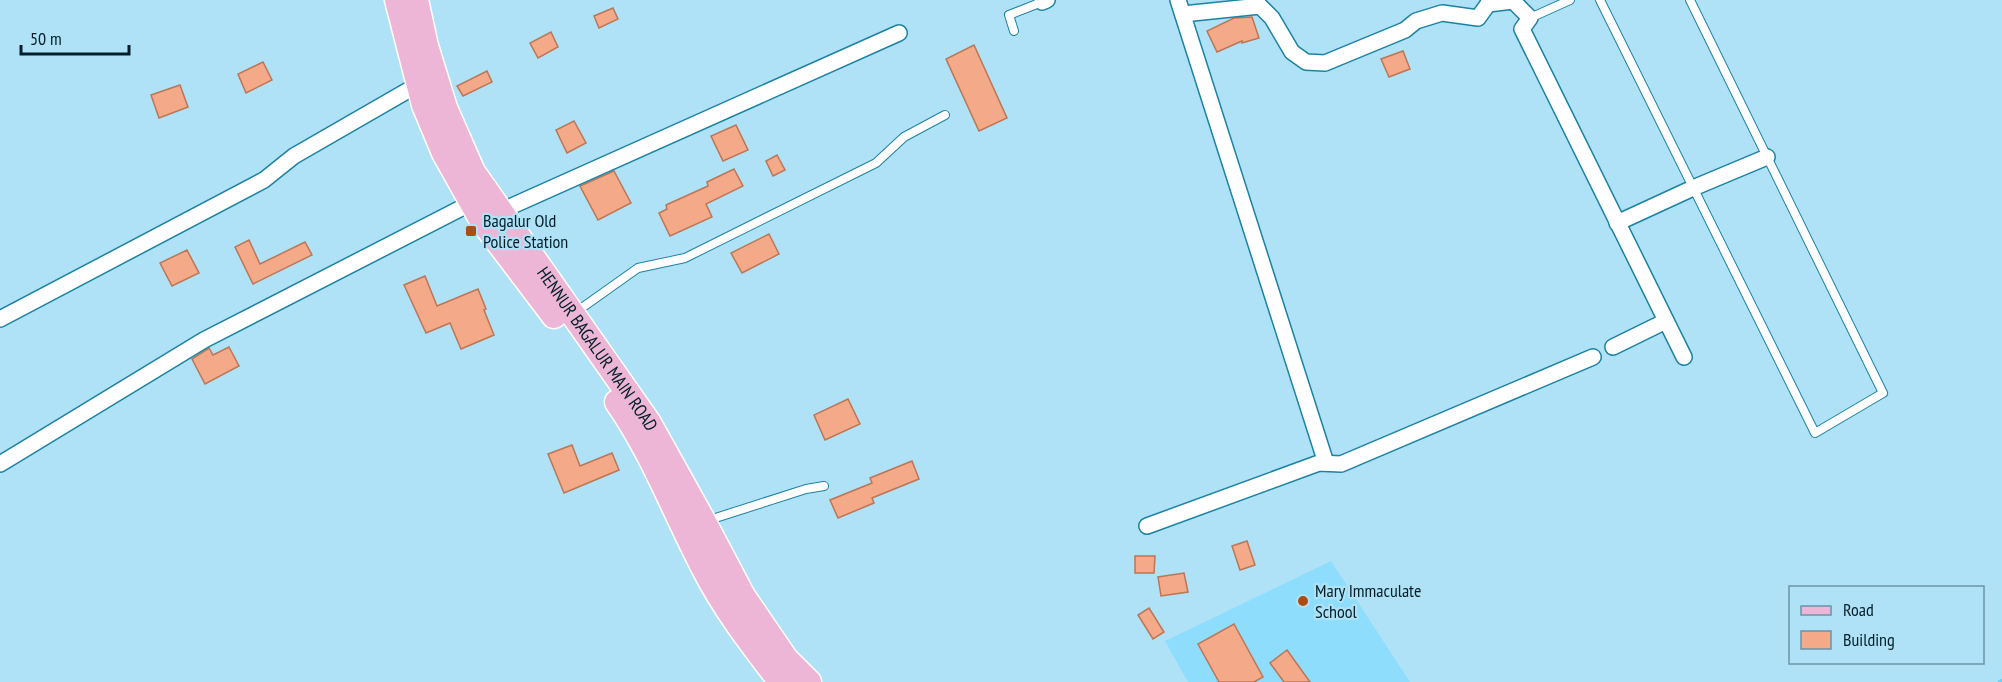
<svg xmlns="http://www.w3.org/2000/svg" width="2002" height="682" font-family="'PT Sans Narrow',sans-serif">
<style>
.built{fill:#8fddfc}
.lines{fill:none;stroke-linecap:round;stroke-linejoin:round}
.stream{stroke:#70cff3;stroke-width:4.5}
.building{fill:#f4a988;stroke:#bc7655;stroke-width:1.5}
.service-casing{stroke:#1c82a2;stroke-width:10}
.minor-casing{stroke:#1c82a2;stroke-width:18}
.primary-casing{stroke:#fff;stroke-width:27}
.service{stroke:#fff;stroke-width:8}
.minor{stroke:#fff;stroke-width:15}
.primary{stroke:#eeb6d6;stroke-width:24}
.poi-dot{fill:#ae4b12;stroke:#afe2f7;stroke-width:2}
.labels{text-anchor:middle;stroke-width:4.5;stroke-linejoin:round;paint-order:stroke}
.poi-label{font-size:18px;fill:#021f29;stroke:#afe2f7;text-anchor:start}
.street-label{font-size:18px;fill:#021f29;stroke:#afe2f7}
</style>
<rect width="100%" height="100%" fill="#afe2f7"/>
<path class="built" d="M1331,561L1410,682H1188L1165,641Z"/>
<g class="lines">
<path class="stream" d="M2000,682L2002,681"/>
</g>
<g class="building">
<path d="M613,8L618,19L599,28L594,16Z"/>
<path d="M1252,17L1259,38L1242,43V41L1217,52L1207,31L1234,18Z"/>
<path d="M551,32L558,47L538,58L530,43Z"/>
<path d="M974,45L1007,118L979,131L946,59Z"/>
<path d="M1403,51L1410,69L1389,77L1381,59Z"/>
<path d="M263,62L272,80L246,93L238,74Z"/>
<path d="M487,71L492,82L463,96L457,86Z"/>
<path d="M180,85L188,107L159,118L151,95Z"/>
<path d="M574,121L586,143L567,153L556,130Z"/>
<path d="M736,125L748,150L723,161L711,136Z"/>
<path d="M777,155L785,170L773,176L766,161Z"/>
<path d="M734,169L743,186L706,204L712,217L670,236L659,213L667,209L666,205L708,186L707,182Z"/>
<path d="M614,171L631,203L598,220L580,186Z"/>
<path d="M769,234L779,254L742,273L731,253Z"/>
<path d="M249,240L260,264L305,242L312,255L253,284L235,247Z"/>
<path d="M187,250L199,273L172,286L160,263Z"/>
<path d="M425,276L437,306L478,289L486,309L484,310L494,335L461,349L450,323L426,333L404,285Z"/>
<path d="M229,347L239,366L205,384L192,359L209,348L213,355Z"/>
<path d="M848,399L860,424L825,440L814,415Z"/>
<path d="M572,445L580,466L612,453L619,470L564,493L548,454Z"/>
<path d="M912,461L919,479L872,498L874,503L838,518L830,500L872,483L870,478Z"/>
<path d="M1247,541L1255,565L1240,570L1232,546Z"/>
<path d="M1135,556H1155L1154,573H1135Z"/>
<path d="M1184,573L1188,592L1161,596L1158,577Z"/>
<path d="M1149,608L1164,632L1153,639L1138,615Z"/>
<path d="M1234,624L1263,677L1254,682H1219L1198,644Z"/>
<path d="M1287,650L1310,682H1284L1270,663Z"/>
</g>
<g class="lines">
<g class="service-casing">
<g id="service">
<path d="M1600,0L1815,433L1883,393L1690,0"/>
<path d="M1530,18L1570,0"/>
<path d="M1014,31L1009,15L1042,2"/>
<path d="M576,312L638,268L685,258L876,163L904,137L945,115"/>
<path d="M706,521L806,489L824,486"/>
</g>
</g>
<g class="minor-casing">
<g id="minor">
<path d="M1178,0L1326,463"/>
<path d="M1042,2L1047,0"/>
<path d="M1488,4L1513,1L1530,18L1522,29L1684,357"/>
<path d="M1183,14L1260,6L1272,18L1292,52L1306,62L1325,63L1405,30L1416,21L1442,13L1478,18L1491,0"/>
<path d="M494,214L899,33"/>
<path d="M1617,223L1693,188L1767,157"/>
<path d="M0,319L264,180L294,156L419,84"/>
<path d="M1613,347L1666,321"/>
<path d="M0,464L204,340L477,200"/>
<path d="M1147,526L1319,463L1341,464L1593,357"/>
</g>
</g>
<g class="primary-casing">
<g id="primary">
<path d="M397,0L424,105L444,153L482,221L554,316"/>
<path id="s1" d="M416,0L426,46L445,108L473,172L649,423L704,522L743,596L786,659L809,682"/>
<path d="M617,402C652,452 674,511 702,565C723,607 752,645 781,682"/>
</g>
</g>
<use href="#service" class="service"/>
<use href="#minor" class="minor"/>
<use href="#primary" class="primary"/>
</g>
<g class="poi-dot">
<rect x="465" y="225" width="12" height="12" rx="3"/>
<circle cx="1303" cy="601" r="6"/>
</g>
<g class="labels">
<g class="poi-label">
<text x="483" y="227">Bagalur Old<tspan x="483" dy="21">Police Station</tspan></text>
<text x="1315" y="597">Mary Immaculate<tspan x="1315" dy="21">School</tspan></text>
</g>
<g class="street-label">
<text dy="6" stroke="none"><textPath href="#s1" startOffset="398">HENNUR BAGALUR MAIN ROAD</textPath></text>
</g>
</g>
<rect x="1789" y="586" width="195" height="78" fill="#afe2f7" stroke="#6a94a5" stroke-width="1.5"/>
<rect x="1801" y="606" width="30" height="9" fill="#eeb6d6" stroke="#6a94a5" stroke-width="1.5"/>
<text x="1843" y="616" font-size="18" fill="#021f29">Road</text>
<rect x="1801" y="631" width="30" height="18" fill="#f4a988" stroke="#6a94a5" stroke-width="1.5"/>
<text x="1843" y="646" font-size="18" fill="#021f29">Building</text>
<path d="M21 45v9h108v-9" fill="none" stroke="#021f29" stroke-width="3"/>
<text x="30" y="45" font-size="18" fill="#021f29" stroke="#afe2f7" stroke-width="4.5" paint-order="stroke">50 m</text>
</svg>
